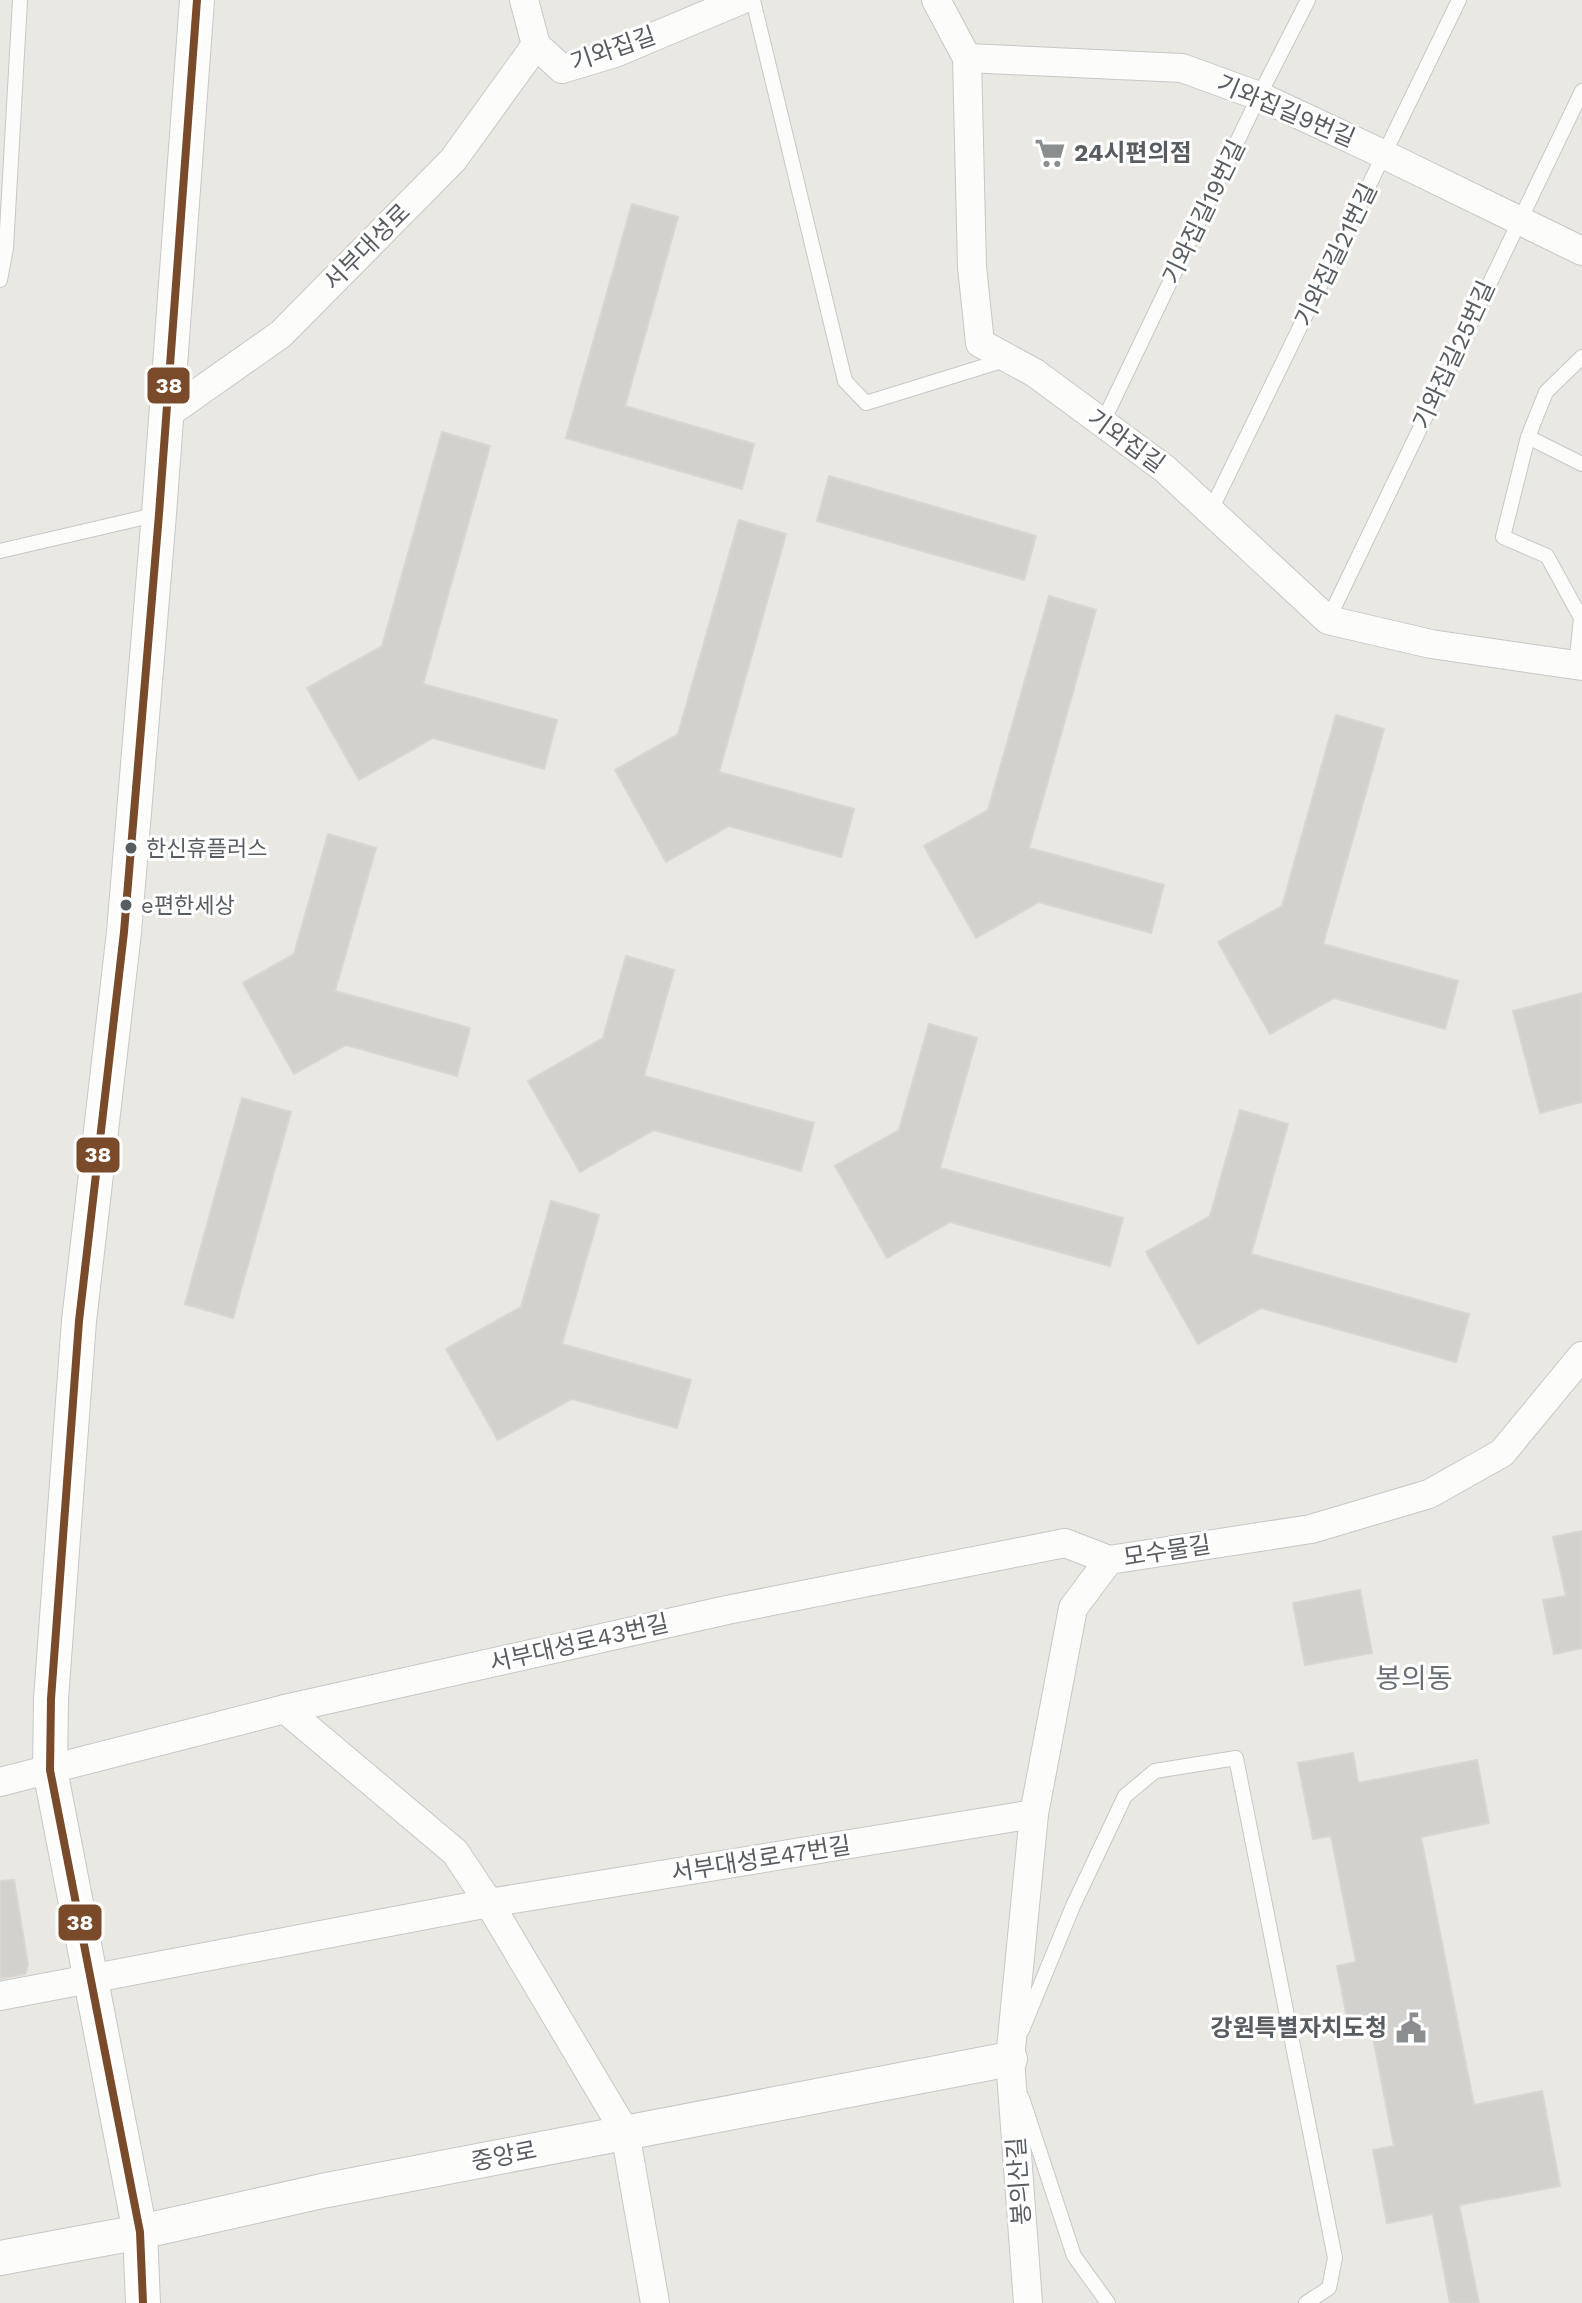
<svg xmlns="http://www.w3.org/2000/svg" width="1582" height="2303" font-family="'Work Sans','Noto Sans KR',sans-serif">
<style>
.building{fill:#d2d1cd;stroke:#d9d6d2;stroke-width:2}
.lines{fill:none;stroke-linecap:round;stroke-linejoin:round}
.service-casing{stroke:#c7c7c7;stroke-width:16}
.minor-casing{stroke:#c7c7c7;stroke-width:30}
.tertiary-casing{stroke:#c7c7c7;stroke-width:36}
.service{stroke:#fcfcfb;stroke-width:14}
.minor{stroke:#fcfcfb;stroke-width:28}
.tertiary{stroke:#fcfcfb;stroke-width:34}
.bus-1-casing{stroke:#fff;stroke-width:14}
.bus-1{stroke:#7a4b2a;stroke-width:8}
.bus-dot{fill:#585d62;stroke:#fff;stroke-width:3}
.labels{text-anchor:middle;stroke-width:6;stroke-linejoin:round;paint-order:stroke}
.bus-label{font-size:22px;fill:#585d62;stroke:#fff;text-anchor:start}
.street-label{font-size:24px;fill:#585d62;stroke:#fff}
.poi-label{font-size:24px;font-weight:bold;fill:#585d62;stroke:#fff;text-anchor:start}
.quarter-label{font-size:28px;fill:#696f74;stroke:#fff}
.line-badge{stroke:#fff;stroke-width:3}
.badge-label{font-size:22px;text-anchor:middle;font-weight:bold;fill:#fff}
</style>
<rect width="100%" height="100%" fill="#eae8e2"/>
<g class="building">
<path d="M632,204L678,217L625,406L754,444L742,489L566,438Z"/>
<path d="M442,432L490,446L423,684L557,720L544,769L433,738L359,780L307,688L382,646Z"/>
<path d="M829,476L1036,536L1024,580L817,521Z"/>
<path d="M739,520L786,534L719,772L854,809L841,857L729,826L666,862L615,770L678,734Z"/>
<path d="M1049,596L1096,610L1029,848L1164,885L1151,933L1039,902L976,938L924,846L988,810Z"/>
<path d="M1336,715L1384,729L1323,944L1458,981L1445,1029L1334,998L1270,1034L1218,942L1282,906Z"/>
<path d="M328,834L376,848L335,991L470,1028L457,1076L346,1045L294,1074L243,983L294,954Z"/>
<path d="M626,956L674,970L644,1076L814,1123L801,1171L654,1130L580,1172L528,1081L603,1038Z"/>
<path d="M1582,993V1102L1540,1113L1513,1011Z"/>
<path d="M929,1024L977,1038L940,1168L1123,1218L1110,1266L950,1222L887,1258L835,1166L899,1130Z"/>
<path d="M242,1098L291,1112L233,1318L185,1304Z"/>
<path d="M1240,1110L1288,1124L1251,1254L1469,1314L1456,1362L1261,1308L1198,1344L1146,1252L1210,1216Z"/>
<path d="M551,1201L599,1215L562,1344L691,1380L677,1428L572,1399L498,1440L446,1349L521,1307Z"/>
<path d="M1582,1531V1648L1554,1654L1543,1600L1566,1596L1553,1537Z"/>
<path d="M1360,1590L1372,1653L1305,1665L1293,1603Z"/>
<path d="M1353,1753L1358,1783L1477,1760L1489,1823L1421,1837L1474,2105L1542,2091L1560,2186L1459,2205L1479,2303H1450L1433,2214L1387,2223L1373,2150L1394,2146L1372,2033L1364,2035L1361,2021L1348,2023L1337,1966L1356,1962L1331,1836L1313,1839L1298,1763Z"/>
<path d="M14,1880L28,1965L25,1974L0,1979V1881Z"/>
</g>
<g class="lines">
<g class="service-casing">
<g id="service">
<path d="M753,0L845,381L866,403L1008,359"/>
<path d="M0,280L6,248L20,0"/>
<path d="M1102,424L1259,96L1308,0"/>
<path d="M1528,437L1582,464"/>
<path d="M1211,510L1459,0"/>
<path d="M0,551L159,514"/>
<path d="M1328,620L1582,91"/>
<path d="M1576,666L1581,618L1547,556L1503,537L1528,437L1546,392L1582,357"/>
<path d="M1022,2030L1073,1906L1125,1796L1155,1771L1236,1758L1335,2258L1329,2288L1306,2303"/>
<path d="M1022,2098L1074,2256L1108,2303"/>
</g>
</g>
<g class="minor-casing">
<g id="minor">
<path d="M524,0L536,45"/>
<path d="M936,0L967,58L972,267L980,343L1035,373L1165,469L1328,620L1431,644L1582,666"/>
<path d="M536,45L562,69L615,53L741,0"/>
<path d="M967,58L1182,68L1259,96L1385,155L1582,251"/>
<path d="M166,415L281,334L453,160L536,45"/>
<path d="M285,1709L455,1852L489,1903L625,2132L655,2303"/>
<path d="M0,1782L285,1709L727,1610L1065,1543L1109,1560"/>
<path d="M0,1996L489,1903L1034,1814"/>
<path d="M1028,2303L1010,2059L1034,1814L1073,1608L1109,1560L1311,1529L1429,1494L1502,1453L1582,1356"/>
</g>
</g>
<g class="tertiary-casing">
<g id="tertiary">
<path d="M0,2258L140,2232L322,2191L1010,2059"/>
<path d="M143,2303L140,2232L50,1770L51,1699L79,1321L124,932L159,514L197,0"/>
</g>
</g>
<use href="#service" class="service"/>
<use href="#minor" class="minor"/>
<use href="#tertiary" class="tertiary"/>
<g class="bus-1-casing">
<path id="bus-1" d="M143,2303L140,2232L50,1770L51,1699L79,1321L124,932L159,514L197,0"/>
</g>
<use href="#bus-1" class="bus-1"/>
</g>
<defs>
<g id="supermarket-bare" transform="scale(2.4)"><path d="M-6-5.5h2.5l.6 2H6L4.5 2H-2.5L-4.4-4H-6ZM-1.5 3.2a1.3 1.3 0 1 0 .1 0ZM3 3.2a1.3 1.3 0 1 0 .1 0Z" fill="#8b8e8f" stroke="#fff" stroke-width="2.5" paint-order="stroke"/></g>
<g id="civic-bare" transform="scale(2.4)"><path d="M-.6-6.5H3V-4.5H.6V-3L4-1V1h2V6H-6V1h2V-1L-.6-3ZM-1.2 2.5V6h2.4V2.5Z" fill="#8b8e8f" stroke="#fff" stroke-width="2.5" paint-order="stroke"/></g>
</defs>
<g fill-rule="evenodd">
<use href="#supermarket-bare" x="1050" y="153"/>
<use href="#civic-bare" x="1411" y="2028"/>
</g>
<g class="bus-dot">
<circle cx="131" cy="848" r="7"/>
<circle cx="126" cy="905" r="7"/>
</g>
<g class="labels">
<g class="bus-label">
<text x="146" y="856">한신휴플러스</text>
<text x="141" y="913">e편한세상</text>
</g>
<g class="street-label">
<text transform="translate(613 49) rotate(-19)" y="8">기와집길</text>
<text transform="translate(1286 111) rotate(23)" y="8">기와집길9번길</text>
<text transform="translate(1204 212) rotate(-64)" y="8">기와집길19번길</text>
<text transform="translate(367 247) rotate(-45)" y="8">서부대성로</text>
<text transform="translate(1336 255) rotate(-64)" y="8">기와집길21번길</text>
<text transform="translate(1454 355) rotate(-65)" y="8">기와집길25번길</text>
<text transform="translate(1126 441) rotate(36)" y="8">기와집길</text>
<text transform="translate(1167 1551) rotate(-9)" y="8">모수물길</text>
<text transform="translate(579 1643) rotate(-13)" y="8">서부대성로43번길</text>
<text transform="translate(761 1859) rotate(-9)" y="8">서부대성로47번길</text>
<text transform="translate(504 2156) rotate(-11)" y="8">중앙로</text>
<text transform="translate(1019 2181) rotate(-94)" y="8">봉의산길</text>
</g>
<g class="poi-label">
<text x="1074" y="161">24시편의점</text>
<text x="1387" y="2036" text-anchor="end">강원특별자치도청</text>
</g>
<g class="quarter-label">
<text x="1414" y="1688">봉의동</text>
</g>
</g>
<g class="line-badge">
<rect x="146" y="366" width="45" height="39" rx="8" fill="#7a4b2a"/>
<rect x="75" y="1136" width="46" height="38" rx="8" fill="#7a4b2a"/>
<rect x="57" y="1903" width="46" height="39" rx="8" fill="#7a4b2a"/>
</g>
<g class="badge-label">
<text x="169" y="393">38</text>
<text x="98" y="1162">38</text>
<text x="80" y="1930">38</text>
</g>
</svg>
